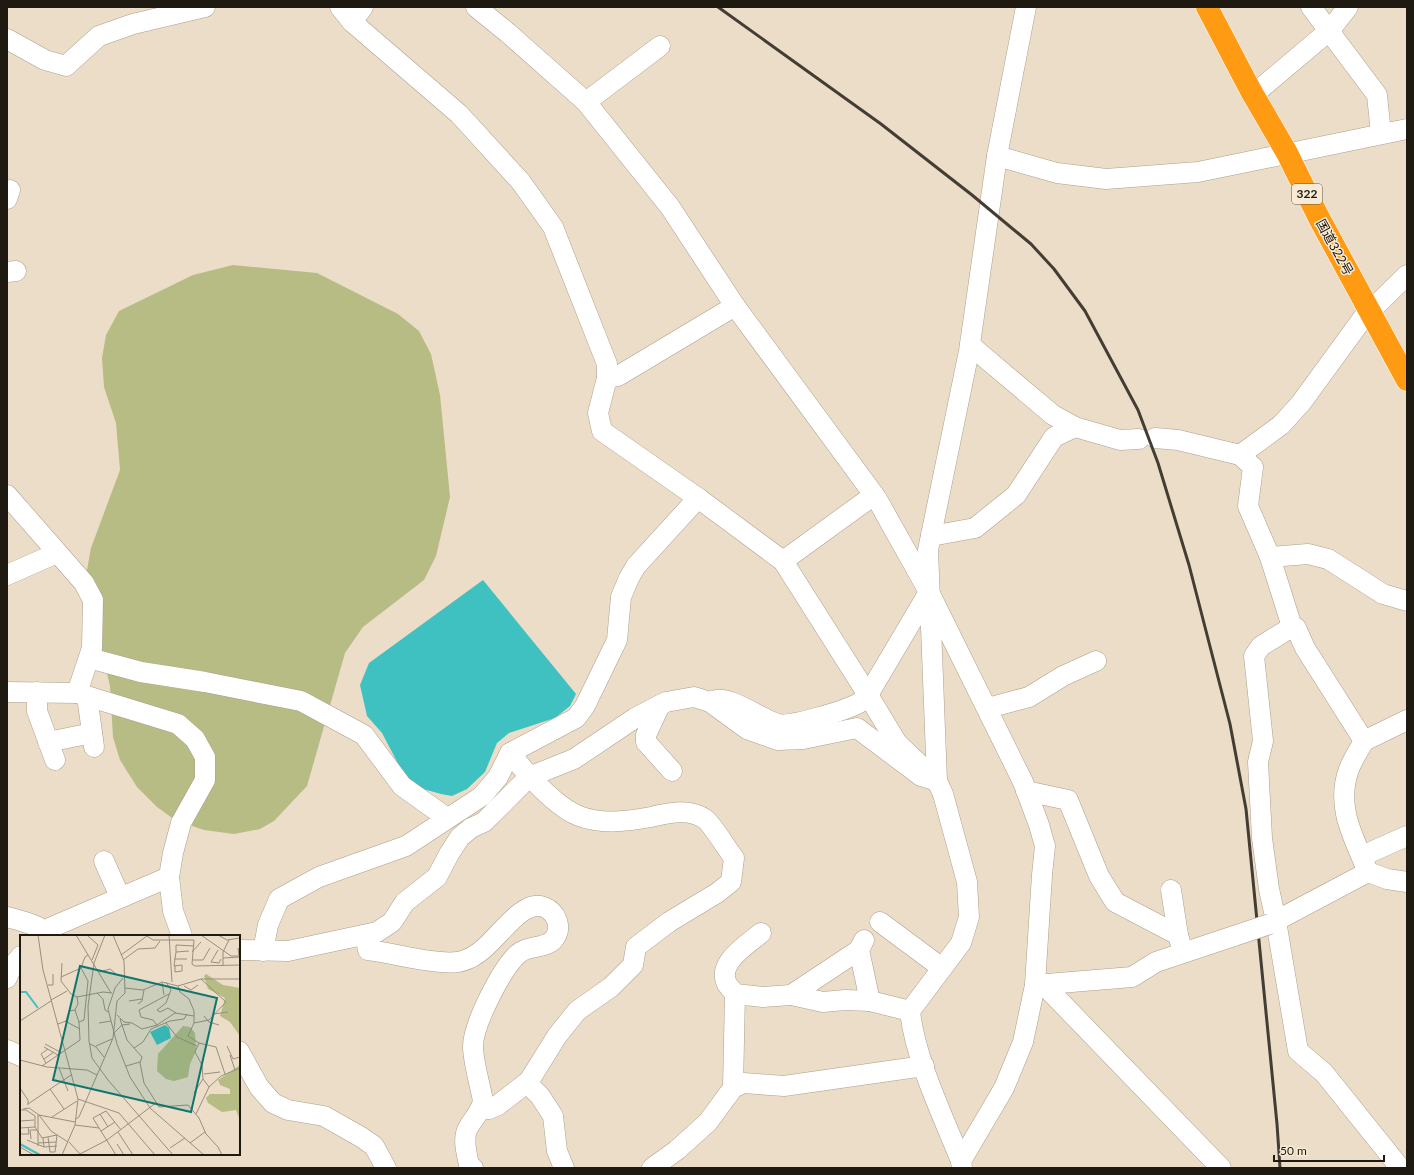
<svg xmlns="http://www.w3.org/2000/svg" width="1414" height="1175" font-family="Lato,'Noto Sans JP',sans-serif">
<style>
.green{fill:#b7bc84}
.water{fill:#3fc1c2}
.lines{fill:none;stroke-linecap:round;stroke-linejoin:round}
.minor-casing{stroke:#ac9f8b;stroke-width:21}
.highway-casing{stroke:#fff;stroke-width:23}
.minor{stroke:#fff;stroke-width:20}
.highway{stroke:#ff9a13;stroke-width:22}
.rail{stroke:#443d33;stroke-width:3}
.minor-bridge-casing{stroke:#ac9f8b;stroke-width:21;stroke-linecap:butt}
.minor-bridge{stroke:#fff;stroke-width:20}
.labels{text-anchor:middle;stroke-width:3;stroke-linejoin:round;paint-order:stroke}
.shield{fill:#f8ebd5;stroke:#5f584c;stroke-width:1}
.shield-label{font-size:12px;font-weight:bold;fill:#1e1911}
.street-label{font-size:13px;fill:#1e1911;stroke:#f8ebd5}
.inset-river{fill:none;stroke:#3fc1c2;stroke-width:2}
.inset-road{fill:none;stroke:#998f7f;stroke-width:1}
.view{fill:#0f766e;fill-opacity:0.15;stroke:#0f766e;stroke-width:2}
.inset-edge{fill:none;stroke:#1e1911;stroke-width:2}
</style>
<rect width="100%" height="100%" fill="#ebddc8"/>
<path class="green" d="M233,265L317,273L398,314L419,331L431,354L440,395L450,497L436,556L424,580L363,627L345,653L307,786L274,821L260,829L234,834L204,830L175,820L157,807L137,787L120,760L113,737L110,686L85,581L91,548L120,470L116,423L104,387L102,358L106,335L119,311L193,275Z"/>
<path class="water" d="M483,580L576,694L570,706L555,718L509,733L497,743L485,772L467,789L452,796L441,794L416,787L403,773L382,733L367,716L360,685L369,663Z"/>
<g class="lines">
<g class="minor-casing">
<g id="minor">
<path d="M476,7L508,33L586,102L670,207L735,306L877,499L929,592L1023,782L1039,825L1045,846L1042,875L1035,985L1023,1042L1004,1088L961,1161"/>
<path d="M1311,7L1377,95L1381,134"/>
<path d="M352,22L363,7"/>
<path d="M7,39L45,60L66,66L99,36L133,24L205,7"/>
<path d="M1253,95L1330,30L1348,7"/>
<path d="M586,102L660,46"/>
<path d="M997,156L1057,173L1106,179L1198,172L1407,129"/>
<path d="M7,199L10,190"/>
<path d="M7,272L16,271"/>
<path d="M970,345L1053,415L1075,427L1120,440L1139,439"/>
<path d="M607,378L618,376L735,306"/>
<path d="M1155,438L1178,440L1240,455"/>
<path d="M7,495L84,583L93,600L92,648L77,693"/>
<path d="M698,498L783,561L868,695L929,592"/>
<path d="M931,536L975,528L1016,495L1054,437L1075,427"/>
<path d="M1270,557L1308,554L1328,559L1383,594L1407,601"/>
<path d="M783,561L874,495"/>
<path d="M7,575L57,553"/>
<path d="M1292,627L1261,646L1254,656L1263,741L1258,762L1262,838L1269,889L1276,921L1298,1051L1324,1073L1397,1164"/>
<path d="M89,658L141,672L205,682L301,701L364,735L402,786L447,818"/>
<path d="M7,692L77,693L178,724L195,739L205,757V780L181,823L173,853L169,877L173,911L182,936"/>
<path d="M37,692V711L55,760"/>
<path d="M87,696L94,747"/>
<path d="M713,701C729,694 760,719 778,724C792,727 846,710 859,703C862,701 865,697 868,695L897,743L937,781L943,794L967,882L969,917L961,943L910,1011C915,1059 943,1116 961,1161L962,1168"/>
<path d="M660,705L646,735V742L672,771"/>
<path d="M988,708L1029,697L1063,676L1096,661"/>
<path d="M1364,741L1407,720"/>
<path d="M48,742L92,733"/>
<path d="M937,781L928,550L969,351L997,156L1026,7"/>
<path d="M1026,791L1068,800L1099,876L1115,902L1178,935L1183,952"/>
<path d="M1362,856L1407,836"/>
<path d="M104,861L120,897"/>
<path d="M1368,872C1354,838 1335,807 1349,769C1353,759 1359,750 1364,741L1305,648L1296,628L1292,627L1270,557L1248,506L1253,467L1240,455L1281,425L1301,403L1363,318L1407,275"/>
<path d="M1171,890L1178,935"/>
<path d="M7,917C22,921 40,925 51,936"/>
<path d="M880,922L942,968"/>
<path d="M1270,924L1368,872L1387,879L1407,882"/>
<path d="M365,935L368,950C394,953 434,965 458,962C463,961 471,958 475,955C495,945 520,898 544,907C556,912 563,927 554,939C546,949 527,945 518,954C502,968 472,1026 473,1048C474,1066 480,1084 483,1101C481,1112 473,1119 468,1128C462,1139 467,1154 469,1165L473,1168"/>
<path d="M40,936L52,927L169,877"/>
<path d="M864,940L859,950L870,1001L910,1011"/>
<path d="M239,950L288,951L377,932L392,922L405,902L437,877L449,854L460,837L471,828L484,822L529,777L574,759L635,718L666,702L694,697L710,702L747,729L778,740L803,739L857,728L921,776L937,781"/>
<path d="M263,951L268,925L279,899L319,877L406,846L482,796L498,777L510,753L576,718L585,706L617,640L621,597L629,578L636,566L698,498L602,431L598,413L607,378V364L553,227L521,182L459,114L352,22L340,7"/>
<path d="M7,978L11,968L21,956"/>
<path d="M1035,985L1132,977L1156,962L1234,936"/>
<path d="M1044,985L1221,1168"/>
<path d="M735,994L763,997L791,995L859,950"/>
<path d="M791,995L823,1002L845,1000L870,1001"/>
<path d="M7,1050L21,1056"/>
<path d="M239,1051L259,1087L273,1103L288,1110L324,1116L361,1137L374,1146L386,1168"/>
<path d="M527,1083L540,1096L553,1116L557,1151L564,1168"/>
<path d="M733,1088L735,994C732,990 729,987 727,984C716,963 748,944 761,933"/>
<path d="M482,1108L489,1109L498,1105L529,1081L557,1036L577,1011L611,987L633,965L636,947L669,922L717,893L731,882L734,858C727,849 712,824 705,819C689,808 669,813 651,817C629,821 602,825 579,816C554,806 526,773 510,753"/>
<path d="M652,1168L677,1150L708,1122L733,1088L743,1083L784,1086L924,1066"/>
</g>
</g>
<g class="highway-casing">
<path id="highway" d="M1207,7L1251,91L1287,153L1319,218L1407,380"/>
</g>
<use href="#minor" class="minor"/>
<use href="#highway" class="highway"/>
<path class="rail" d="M718,7L881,124L972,195L1031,244L1054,269L1085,311L1138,410L1158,463L1189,565L1230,724L1246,809L1277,1124L1280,1168"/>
<g class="minor-bridge-casing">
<path id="minor-bridge" d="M1234,936L1270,924"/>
</g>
<use href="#minor-bridge" class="minor-bridge"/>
</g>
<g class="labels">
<rect class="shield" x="1292" y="184" width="30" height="20" rx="3"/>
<g class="shield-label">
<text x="1307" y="198">322</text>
</g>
<g class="street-label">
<text transform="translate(1335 247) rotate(61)" y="5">国道322号</text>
</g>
</g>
<g transform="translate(20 935)">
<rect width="220" height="220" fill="#ebddc8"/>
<path d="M186,39L203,50L220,53V101L210,87L200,81L205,63L188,54L184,41ZM163,91L170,92L175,98L176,116L170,129L168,142L154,146L146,144L137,136L138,119ZM220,130V185L216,175L202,177L188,168L186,163L190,159H210V154L200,150L198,145Z" fill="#b7bc84"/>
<path d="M145,90L149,93L151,103L137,110L130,97Z" fill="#3fc1c2"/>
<path class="inset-river" d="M0,57H6L18,73M0,209L20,220"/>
<path class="inset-road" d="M18,0L23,35L58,164L55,190L42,220M56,0L91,58M67,0L78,10L72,25M85,0L74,28L68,71L69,106L72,123L88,145L153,220M149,0L152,47M181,0L211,21H219L218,13M198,0L207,5L220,3M150,5H174L172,29L175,31L220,30M169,16L156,17V10L174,11M172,17L181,7M101,20L127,1L133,5H150M203,23L220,22M154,24H167M103,25L118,14L135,13L140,6M172,25H183L190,13M191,27L198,15M191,27L199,28L201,24M42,28L41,46L51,59L57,62L83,57L92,58M155,31V37L162,36V30L154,31L156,17M203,31V17L209,5M79,37L90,34L96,39M41,42L61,33L65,22L68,20M103,43L95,53L88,74L97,109L110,142L130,173L184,220M181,44H220M142,47L144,60M146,47L151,55L146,68L137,75L140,77L148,73L156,78M28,50H33V39M158,51L160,57L169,64L174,76V88L168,101L179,108L196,112L205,139M164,51L171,55L178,50M105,53L123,55L142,47L158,51L181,44L206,67L189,85L174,88M77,58L83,64L85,75L88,77M31,65L47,56M109,66L122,64M118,69L122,66L124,55M167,79L164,84L150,86L131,94L123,107L114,113L122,122L120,128L124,148L139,172L168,170L179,183L186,199L198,212L202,220M194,79L208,77M97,80L104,87L112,88L122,94L137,90L155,78L174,81M184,81L189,87L199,90M100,84L102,90L110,89M0,86L31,66M45,86L60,94M59,87L64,85L68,46L61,33M79,88L91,86M146,88L157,102L177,111M38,89L46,86L49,76L55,75M137,90L133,85L121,82L119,75L149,59M94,98L102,90L107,105L114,113M179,108L175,117L182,130L183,144L189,152M25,109L42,118M70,109L76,112L84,122M76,111L92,104M207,111L213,124L220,122M24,112L38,120M210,120L215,135M24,124L34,117M0,125L27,132L67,135L77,140M26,128L21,119L28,114M22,131L60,105L59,87L55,75L58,69L57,62M106,131L120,127M39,133L48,156M184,139L200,137M0,153L8,165V170M30,154L44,174M174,158L183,144M58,164L99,178L135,220M8,169L51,140M3,174L9,173L19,180L55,187M0,175H6L15,181V192L22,203L37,200L35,217H30L28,202M80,179L88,192M176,179L189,152L201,141L220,133M19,180L31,196L48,207M32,182L57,166M56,184L59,182L93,103L97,66L105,58L104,26L93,0M0,186L14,185M55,190L79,193L96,220M0,193L15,192M79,193L73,183L86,176L101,195M81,196L95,187M98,197L113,220M0,199H9L8,192M23,203L24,212L37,211M11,204L10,195H17M7,205L24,212M49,207L60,219M18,208L36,207M170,208L185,197M97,209L104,220M18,211V180M0,212L14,220M150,213L165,203M60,219L87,205L137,167"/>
<path class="view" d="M60,31L197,63L171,177L33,145Z"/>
<rect width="220" height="220" class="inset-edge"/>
</g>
<rect width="1414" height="1175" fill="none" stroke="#1e1911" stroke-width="16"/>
<path d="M1274 1155v6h110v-6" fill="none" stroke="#1e1911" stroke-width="2"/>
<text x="1280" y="1155" font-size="12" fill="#1e1911" stroke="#f8ebd5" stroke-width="3" paint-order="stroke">50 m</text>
</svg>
